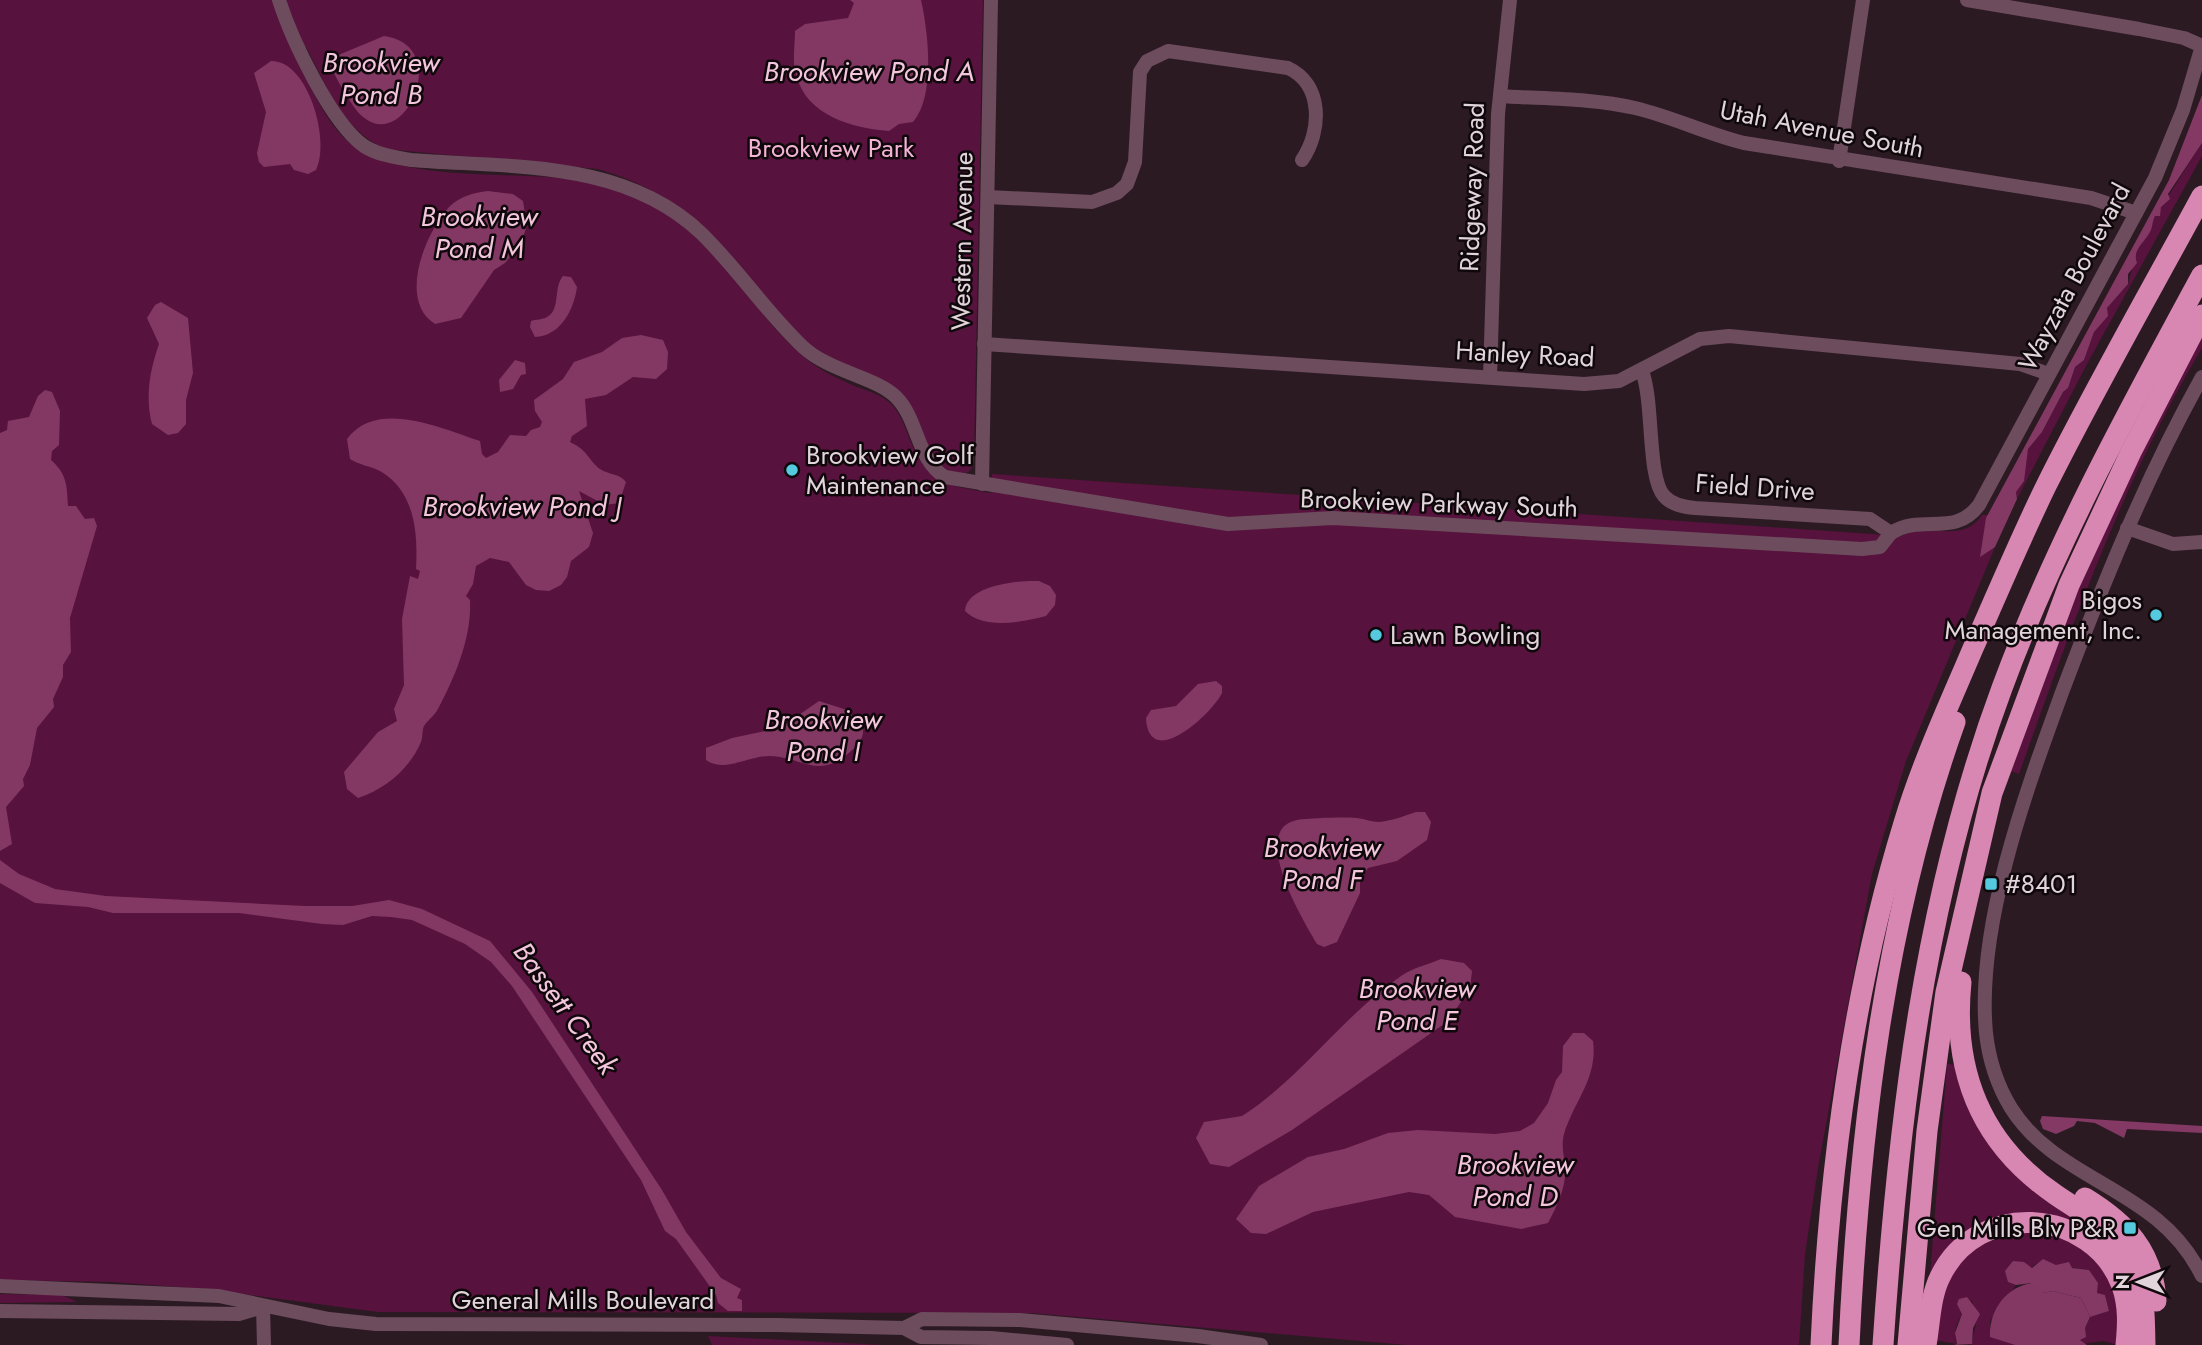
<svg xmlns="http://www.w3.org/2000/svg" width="2202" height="1345" font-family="Jost,sans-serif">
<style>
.green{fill:#57123d}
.forest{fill:#833964}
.water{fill:#833864}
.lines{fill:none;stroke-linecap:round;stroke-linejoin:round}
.minor{stroke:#6d4c5d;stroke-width:14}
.highway{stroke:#d886b2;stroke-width:21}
.poi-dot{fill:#55cadf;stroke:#0f080b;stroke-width:2.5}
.labels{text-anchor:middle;stroke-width:5;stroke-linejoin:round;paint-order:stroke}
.street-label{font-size:26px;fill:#e1d4da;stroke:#0f080b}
.park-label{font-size:26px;fill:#f4b3d5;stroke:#0f080b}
.poi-label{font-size:26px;fill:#e1d4da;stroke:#0f080b;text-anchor:start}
.water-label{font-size:28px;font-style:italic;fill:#f3c6dd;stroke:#0f080b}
</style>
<rect width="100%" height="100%" fill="#2c1a23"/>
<g class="green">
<path d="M0,0H983L974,460C973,468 970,473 961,474C924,476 928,426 910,407C905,401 894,397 888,393C862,378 834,364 811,345C729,277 713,202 598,169L385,149C341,128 328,88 306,47L292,51C308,79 321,114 343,137C387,183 506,171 568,179C601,183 633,194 662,211C715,243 753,310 798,352C815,368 836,378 857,387C868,391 882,395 890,403C899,411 904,424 908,435C928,485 942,484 991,493L992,474L1901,536C1927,521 1963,545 1982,515H1988L1986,551L1995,547L1906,761L1872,874L1818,1168L1805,1254L1799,1345H1407L1031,1313L378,1312L204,1289L112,1282L0,1280Z"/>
<path d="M2202,143V156L2087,364L2017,499L2016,492L2028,449L2042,432L2063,392L2068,388L2075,367L2084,360L2094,332L2107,308L2128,284L2137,250L2151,223Z"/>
<path d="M2202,326V348C2122,482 2071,628 2019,774L2011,771L2068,603Z"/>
<path d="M1947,1064L1957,1065L1968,1099L2091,1225L2087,1231L2034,1214L1930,1275Z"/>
<path d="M2030,1227L2079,1245L2106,1273L2117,1299L2118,1345L2103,1341L2083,1344L2080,1340L2090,1317L2109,1311L2105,1295L2097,1294L2089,1270L2038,1263L2008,1282L2016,1285L1990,1321L1991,1337L2015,1345H1971L1976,1324L1972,1300C1963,1312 1950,1329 1957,1344L1934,1340L1940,1290L1964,1251Z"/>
<path d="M0,1294L62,1295L77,1302L0,1303Z"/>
<path d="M708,1336L882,1345H712Z"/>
</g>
<g class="forest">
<path d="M2202,95V143L2168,194L2170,199L2161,207L2160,216H2155C2152,222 2153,226 2150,232C2144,243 2132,250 2137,263L2128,274V284L2107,308L2108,316L2094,332L2084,360L2075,367L2068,388L2063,392L2042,432L2028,449L2024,481L2016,492L2017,499L1995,547L1980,557L1986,518L2169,180Z"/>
<path d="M2042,1116L2202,1126V1133L2127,1129L2124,1138L2095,1123L2077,1121L2074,1126L2056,1134L2043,1129L2040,1121Z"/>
<path d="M2043,1259L2056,1265L2069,1262L2072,1268L2089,1270L2098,1283L2097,1293L2105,1295L2109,1311L2090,1317L2081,1298L2053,1291L2043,1293L2032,1283L2016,1285L2008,1282L2005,1271L2013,1261L2024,1262L2032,1268Z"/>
<path d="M1967,1297L1980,1314L1973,1328L1972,1344L1954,1345L1957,1344L1955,1333L1962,1314L1957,1304L1959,1299Z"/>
</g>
<g class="water">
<path d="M850,0H921C928,31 936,96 913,122L899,124L889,131C852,128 807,116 796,75C792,62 795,45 795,31L805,24L848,18L854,3Z"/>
<path d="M384,36C460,46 395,176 350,101C343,89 334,77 331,63L336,56Z"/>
<path d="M271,61C308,60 331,141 316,170L308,174L294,170L290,164L264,167L259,162L257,153L266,112L254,73Z"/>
<path d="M488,191L513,194L523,201L527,226L520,245L505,263L494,270L461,318L435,324C397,300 426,232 449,207C460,196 473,193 488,191Z"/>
<path d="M563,276L571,277L577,287C574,309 561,336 535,337L530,327L531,321C535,319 543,320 547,317C561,310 553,287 563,276Z"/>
<path d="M161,302L188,318L193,373L186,400V424L178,433L168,435L152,424C145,396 150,370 159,344L147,318L155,305Z"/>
<path d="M641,335L663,340L668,352L667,369L656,379L633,377L606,395L585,399L587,426L572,436L570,442C589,451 587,459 600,469C609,475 619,473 626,482L619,503L605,505L579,491L593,533L589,547L571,561L567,577L561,585L549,591L536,590L526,585L509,562L490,558L476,566L473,584L466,596L470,600C472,637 455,677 438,709C435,715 428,720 424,726C422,730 423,737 421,742C410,768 386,789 358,798L347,789L344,772L378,732L397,721L394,709L404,685L402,619L410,576L418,579L420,571L416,569C418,533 415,491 380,471C370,466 359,465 350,459L347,439C377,398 443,429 480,441L482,454L486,458L498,452L510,435L526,436L531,430L540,427L542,422L535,411L534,400L563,379L574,362L602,352L622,338Z"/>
<path d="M515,360L525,363L526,374L521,375L513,389L500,392L499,380Z"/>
<path d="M45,390L52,392L60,411L59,445L52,451L51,460C67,474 67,486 68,506H76L85,519L94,518L97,526L70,618L71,652L63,665V677L53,699L54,707L37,728L30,765L23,779L24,786L6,807L12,844L0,851V433L7,430L8,421L29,417L38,396Z"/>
<path d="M1039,581L1050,586L1056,595L1055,605L1046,616C1022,622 984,630 965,611C966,585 1020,580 1039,581Z"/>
<path d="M1216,681L1222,686V693C1212,714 1149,772 1146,718L1151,710L1176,706L1198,684Z"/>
<path d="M819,701L847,710L863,728C864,738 859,744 851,751C818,781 804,757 769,756C749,756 724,773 706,760V748L732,738L780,728Z"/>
<path d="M1416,812H1425L1431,822L1427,840L1397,861L1368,868L1360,881V893L1337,942L1324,947L1317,944C1304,922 1248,830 1297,820C1312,818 1343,817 1357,818C1365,819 1372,822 1379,822C1391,821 1404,816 1416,812Z"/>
<path d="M0,860L19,874L55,889L106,896L305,906H352L389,900L422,909L490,941L532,992L662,1190L686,1232L721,1278L741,1289L737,1298L742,1300V1311H728L718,1303L716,1295L676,1239L665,1231L641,1180L512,986L491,962L465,944L412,920L391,917L372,916L343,925L322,924L239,913H113L88,907L35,903L0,883Z"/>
<path d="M1441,959L1464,963L1472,971L1470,989L1447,1022L1292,1130L1229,1167L1210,1164L1196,1138L1204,1122L1242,1116L1248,1112C1305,1073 1344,1015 1401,976C1414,967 1427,965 1441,959Z"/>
<path d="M1573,1033H1584L1593,1041C1598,1078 1574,1101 1564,1134C1561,1145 1564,1155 1565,1166C1567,1186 1557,1206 1548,1223L1521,1229L1455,1217L1429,1195L1409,1192L1313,1212L1266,1234L1251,1233L1236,1219L1259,1186L1308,1157L1344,1149L1388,1133L1418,1130L1495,1134L1520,1131L1534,1123L1548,1103L1556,1080L1562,1072L1563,1046Z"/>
<path d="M2032,1283L2038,1284L2043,1293L2053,1291L2081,1298L2090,1317L2085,1328L2086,1337L2080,1340L2087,1345H2015L1990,1337C1989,1310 2006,1287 2032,1283Z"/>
</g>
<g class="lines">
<g class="minor">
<path d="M279,0C291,38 331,123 364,146C378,155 394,157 411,160C511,168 623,159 701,233C738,269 766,312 803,347C830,372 876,377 896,397C919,420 916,459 945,477L1228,524L1333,518L1862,549L1880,547L1891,533"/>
<path d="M1967,0L2139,29L2184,38L2202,46"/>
<path d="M1500,96C1544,99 1592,98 1635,108C1673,117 1707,134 1744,143L2091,198L2136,213"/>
<path d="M1839,161L1863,0"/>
<path d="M988,197L1092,202L1117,193L1127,184L1135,162L1140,72L1147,61L1168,51L1288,68C1323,84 1322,131 1302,160"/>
<path d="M984,344L1584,384L1619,381L1700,339L1729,336L2020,364L2049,374"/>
<path d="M1642,371C1654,402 1647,477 1664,496C1672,505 1684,507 1695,508L1870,519L1891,533C1923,513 1954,538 1979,505L2155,178L2183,110L2202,46"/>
<path d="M1490,377L1498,114L1510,0"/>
<path d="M2202,377C2145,479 2102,586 2061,695C2025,794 1976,927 1986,1033C1989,1060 1997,1085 2011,1108C2059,1184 2158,1186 2202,1276"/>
<path d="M982,484L991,0"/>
<path d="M2127,528L2173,544L2202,542"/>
<path d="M0,1286L219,1296L329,1319L376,1324L777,1325L904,1328L922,1319L1020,1320L1198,1336L1261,1345"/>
<path d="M263,1307L264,1345"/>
<path d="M0,1311L239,1314L263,1307"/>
<path d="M904,1328L921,1337L991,1338L1067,1345"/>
</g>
<g class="highway">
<path d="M1961,982C1952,1071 1981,1144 2056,1195C2082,1213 2113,1228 2129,1256C2146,1285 2144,1314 2145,1345"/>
<path d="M2085,1198C2126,1223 2153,1251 2156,1301"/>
<path d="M1821,1345C1829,1169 1852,992 1904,823C1922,763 1949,705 1974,646C1998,592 2021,537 2047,484C2096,386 2150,292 2202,196"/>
<path d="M1849,1345C1859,1136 1884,920 1955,722"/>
<path d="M1883,1345C1898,1123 1924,898 2002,688C2055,544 2129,410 2202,275"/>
<path d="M1908,1345L1927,1131L1946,992L1992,793L2069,585L2131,452L2202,315"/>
<path d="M1926,1345C1930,1323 1930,1297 1940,1277C1977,1199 2093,1207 2122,1286C2129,1306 2128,1325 2126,1345"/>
</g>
</g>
<g class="poi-dot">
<circle cx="792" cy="470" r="7"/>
<circle cx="2156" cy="615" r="7"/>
<circle cx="1376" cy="635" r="7"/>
<rect x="1984" y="877" width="14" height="14" rx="3.5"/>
<rect x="2123" y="1221" width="14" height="14" rx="3.5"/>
</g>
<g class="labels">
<g class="street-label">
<text transform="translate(1822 129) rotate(11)" y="9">Utah Avenue South</text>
<text transform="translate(1472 187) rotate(-88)" y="9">Ridgeway Road</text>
<text transform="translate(962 241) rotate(-89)" y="9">Western Avenue</text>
<text transform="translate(2074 277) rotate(-62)" y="9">Wayzata Boulevard</text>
<text transform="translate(1525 354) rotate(3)" y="9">Hanley Road</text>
<text transform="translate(1755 487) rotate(4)" y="9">Field Drive</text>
<text transform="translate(1439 503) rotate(2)" y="9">Brookview Parkway South</text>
<text x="583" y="1309">General Mills Boulevard</text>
</g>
<g class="park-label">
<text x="831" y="157">Brookview Park</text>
</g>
<g class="poi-label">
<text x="806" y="464">Brookview Golf<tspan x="806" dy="30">Maintenance</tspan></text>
<text x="2142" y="609" text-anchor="end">Bigos<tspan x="2142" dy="30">Management, Inc.</tspan></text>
<text x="1390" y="644">Lawn Bowling</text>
<text x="2005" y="893">#8401</text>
<text x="2116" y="1237" text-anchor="end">Gen Mills Blv P&amp;R</text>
</g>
<g class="water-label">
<text x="381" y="72">Brookview<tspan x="381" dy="32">Pond B</tspan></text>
<text x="869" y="81">Brookview Pond A</text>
<text x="479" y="226">Brookview<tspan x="479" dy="32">Pond M</tspan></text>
<text x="522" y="516">Brookview Pond J</text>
<text x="823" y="729">Brookview<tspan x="823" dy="32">Pond I</tspan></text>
<text x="1322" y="857">Brookview<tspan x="1322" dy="32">Pond F</tspan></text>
<text x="1417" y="998">Brookview<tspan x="1417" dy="32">Pond E</tspan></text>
<text transform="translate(566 1008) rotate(54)" y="10">Bassett Creek</text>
<text x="1515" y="1174">Brookview<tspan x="1515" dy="32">Pond D</tspan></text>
</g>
</g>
<g transform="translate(2139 1282) rotate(270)" stroke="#0f080b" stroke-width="5" paint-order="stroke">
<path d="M0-5L12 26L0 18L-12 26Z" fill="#e1d4da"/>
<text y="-10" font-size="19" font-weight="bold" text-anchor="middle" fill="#e1d4da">N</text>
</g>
</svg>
